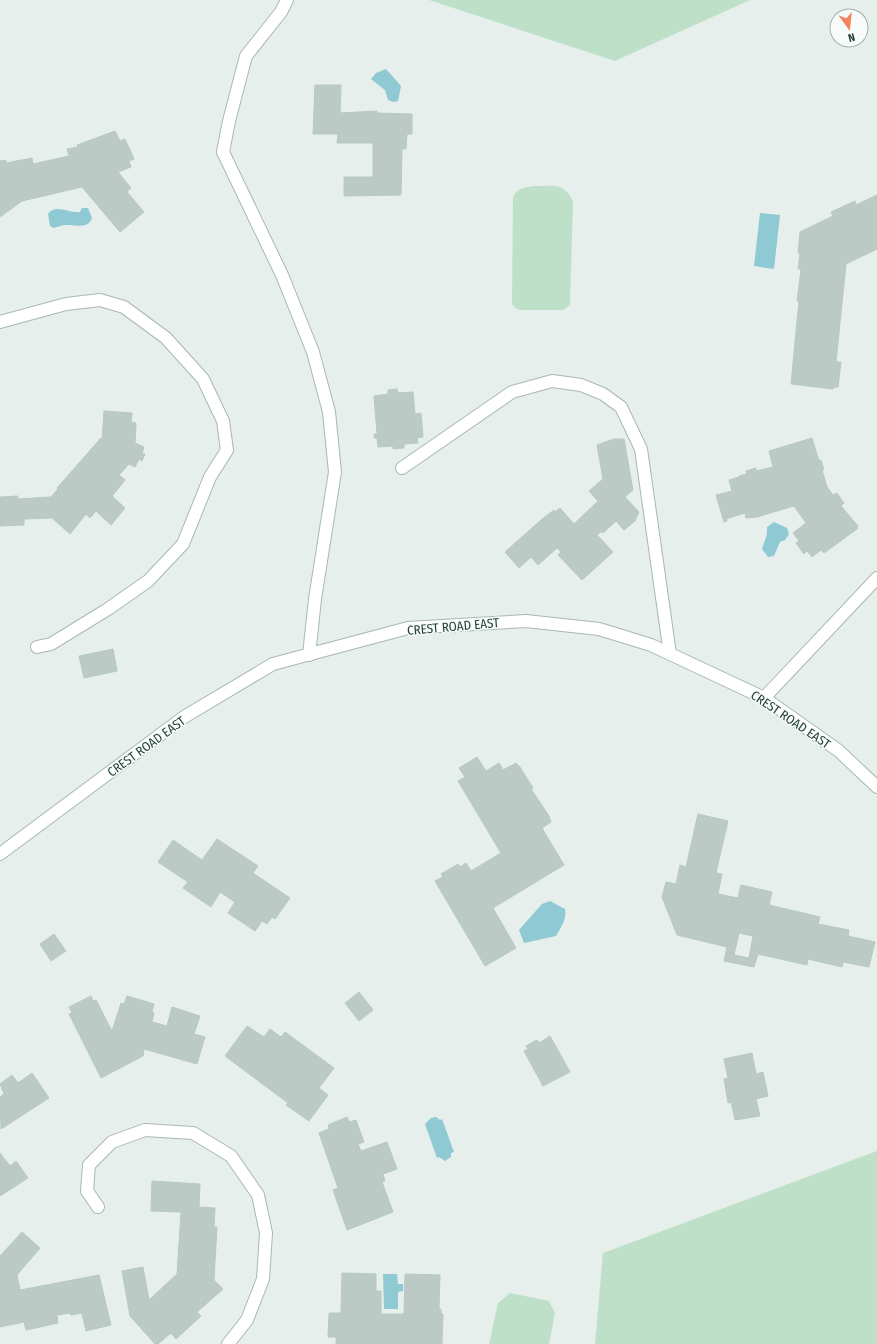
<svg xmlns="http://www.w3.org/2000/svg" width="877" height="1344" font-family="'Fira Sans Condensed',sans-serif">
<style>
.green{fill:#bfe0c8}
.water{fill:#8ec9d4}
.building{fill:#bbcac4;stroke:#b8c9c2;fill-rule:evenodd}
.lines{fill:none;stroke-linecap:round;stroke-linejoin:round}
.service-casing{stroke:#a8b8b2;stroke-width:14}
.minor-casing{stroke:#a8b8b2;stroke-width:14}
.tertiary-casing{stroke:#a8b8b2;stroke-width:14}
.service{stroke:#fff;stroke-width:12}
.minor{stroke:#fff;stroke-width:12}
.tertiary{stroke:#fff;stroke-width:12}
.labels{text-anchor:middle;stroke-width:3;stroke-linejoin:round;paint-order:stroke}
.street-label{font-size:13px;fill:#24423a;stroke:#f7fbf9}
</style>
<rect width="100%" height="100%" fill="#e6efeb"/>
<g class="green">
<path d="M429,0H750L615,61Z"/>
<path d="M534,186C553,186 565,182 573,202L570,305L563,310H522L517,309L512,304L513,197C517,188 525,187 534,186Z"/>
<path d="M877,1151V1344H595L603,1253Z"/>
<path d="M510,1293L549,1301L555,1313L549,1344H489L498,1303Z"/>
</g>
<g class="water">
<path d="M386,69L401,86L398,101L393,102L388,100L385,90L371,79L376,73Z"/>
<path d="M82,208H88L92,218C88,230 75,224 66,225C62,225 58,227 54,228L50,226L48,214C56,203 69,214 80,212Z"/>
<path d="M760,213L780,215L774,269L754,266Z"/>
<path d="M774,522L787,528L789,534L785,540L780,542L774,556L768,557L762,549L767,534V527Z"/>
<path d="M550,901L565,909C567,919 561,927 556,936L524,943L519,930L542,904Z"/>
<path d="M436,1117L440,1120L442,1119L454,1152L451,1153V1157L445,1161L439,1157L437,1158L425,1124L431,1118Z"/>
<path d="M383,1274H397L398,1284H403V1291L398,1292V1309H384Z"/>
</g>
<g class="building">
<path d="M315,85H341L340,113L377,111V113L412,114V134H407L406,149H402L401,195L344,196V177H373V143H337L338,134H313Z"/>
<path d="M115,131L120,141L125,139L134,159L129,161L131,167L118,172L131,188L127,192L144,212L120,232L82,187L22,201L0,217V161L6,160V163L32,158L33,164L69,156L67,149L78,147L77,145Z"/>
<path d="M877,195V249L846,264L836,362H841L838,387H834L833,389L791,384L799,301H797L801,269H798L800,253H798L800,232L833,216L831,212L855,201L856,205Z"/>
<path d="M397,389L398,393L413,392L415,414L421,413L423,437L417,438L418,443L404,444V448L393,449V446L378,447L377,438H374V434H377L374,396L388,394V390Z"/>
<path d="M104,411L132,413L131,422L136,423L135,443L144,447L142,453L145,454L142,461L139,459L135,467L129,464L119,475L125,480L112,496L125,508L111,525L96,511L90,518L86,514L70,534L52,518L24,519V525L0,526V497L18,496V499L51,497L58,489L57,488L101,438L102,440Z"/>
<path d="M812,438L819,461L821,460L824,470H822L827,487L833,495L837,493L844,503L841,506L858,526L857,529L824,553L821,550L812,557L807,551L804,554L796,543L799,541L793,533L806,523L794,506L757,517L746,518L745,513L726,519L727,521L724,522L716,495L732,491L729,480L739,477V476L747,474L746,471L756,468V471L773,467L769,451Z"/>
<path d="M614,439H624L633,490L625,497L639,512L635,521L624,530L616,521L603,533L602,531L597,535L613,552L582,580L558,555L561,552L557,548L538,565L531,557L519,568L505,552L541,520L554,510L555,512L560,508L574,524L598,501L589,491L603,479L597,445Z"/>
<path d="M113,649L117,671L84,678L79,656Z"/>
<path d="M477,757L486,771L499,763L503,770L516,763L520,767L533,788L531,789L549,816L551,822L542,828L564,865L493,908L516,948L485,966L435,881L443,877L441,874L458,864L460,867L466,863L471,871L501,853L458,781L465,777L459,768Z"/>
<path d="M698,814L728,821L716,873L722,874L718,894L738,898L741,885L772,892L769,905L820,917L818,924L849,930L848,936L875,942L869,967L843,962L842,967L808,959L807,965L758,954L754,967L724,961L727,947L677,935L662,897L666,882L676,884L680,865L686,867ZM739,933L753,936L749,958L734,955Z"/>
<path d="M217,839L258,866L253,873L290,898L275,919L272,917L267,924L262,921L255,931L228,913L235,902L220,892L211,907L183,888L188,882L158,862L173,840L202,860Z"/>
<path d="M54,934L66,951L51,961L40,944Z"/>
<path d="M359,992L373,1010L359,1021L345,1003Z"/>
<path d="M91,996L93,1001L96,1000L112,1031L121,1003L124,1004L127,996L154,1004L152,1012L154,1013L152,1022L167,1026L172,1007L200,1016L194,1034L205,1037L197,1064L144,1049L143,1056L101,1078L69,1014L72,1013L69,1007Z"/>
<path d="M247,1026L264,1037L270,1029L281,1037L285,1032L334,1068L319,1088L328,1095L309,1121L286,1105L288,1103L225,1056Z"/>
<path d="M550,1036L570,1072L543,1086L524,1051L528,1049L526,1046L537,1040L539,1043Z"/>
<path d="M752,1053L756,1074L763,1072L768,1096L756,1099L760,1116L735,1120L731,1102L728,1103L724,1079L728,1078L724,1059Z"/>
<path d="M32,1073L49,1098L1,1129L0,1097L4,1094L0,1084L12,1075L18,1083Z"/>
<path d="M347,1117L349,1122L356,1120L364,1142L358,1144L361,1151L387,1142L397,1169L383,1174L385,1181L382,1182L393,1212L347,1230L333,1190L338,1188L319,1133L329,1129L328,1125Z"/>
<path d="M0,1153L10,1166L16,1161L28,1178L0,1196Z"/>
<path d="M152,1181L200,1184L199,1207L215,1208L214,1227H217L214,1280L223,1289L197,1312L201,1316L176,1339L171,1333L158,1344H155L130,1316L122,1271L143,1267L149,1300L177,1274L181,1212L151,1211Z"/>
<path d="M22,1232L40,1248L17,1275L20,1290L99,1275L111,1325L86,1331L82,1313L71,1315L70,1313L57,1315L58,1323L26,1330L24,1322L0,1327V1256Z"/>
<path d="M342,1273L376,1274V1291H381V1314H404L405,1274L440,1275L439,1309H441V1314H443L442,1344H336V1337H328L329,1313H341Z"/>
</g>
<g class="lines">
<g class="service-casing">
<g id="service">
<path d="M223,152L229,121L246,56L281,12L287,0"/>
<path d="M0,322L66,304L100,300L124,307L166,338L203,379L223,421L227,450L210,477L183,544L148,581L108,609L51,644L37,647"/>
<path d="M402,468L512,392L552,381L581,385L603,394L621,407L641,449L670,654"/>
</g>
</g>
<g class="minor-casing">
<g id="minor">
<path d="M223,152L282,275L313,352L329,412L335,472L315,599L309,655"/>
<path d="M764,698L877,578"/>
<path d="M98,1207L87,1191L89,1165L112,1142L145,1130L193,1133L231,1156L258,1195L266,1233L263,1279L247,1320L228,1344"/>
</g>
</g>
<g class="tertiary-casing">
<path id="tertiary" d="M0,854L184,717L273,664L408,628L526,621L599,629L651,645L764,698L839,751L877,787"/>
</g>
<use href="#service" class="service"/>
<use href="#minor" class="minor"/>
<use href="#tertiary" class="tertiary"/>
</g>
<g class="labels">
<g class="street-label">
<text transform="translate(453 626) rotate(-5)" y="5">CREST ROAD EAST</text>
<text transform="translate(791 719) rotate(34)" y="5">CREST ROAD EAST</text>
<text transform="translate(146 746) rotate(-36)" y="5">CREST ROAD EAST</text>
</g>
</g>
<g transform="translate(849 28) rotate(165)"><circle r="19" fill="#f7fbf9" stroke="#a3b1ad"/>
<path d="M0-3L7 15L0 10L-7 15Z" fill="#f4845f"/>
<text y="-6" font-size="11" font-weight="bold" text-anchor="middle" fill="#24423a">N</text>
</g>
</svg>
